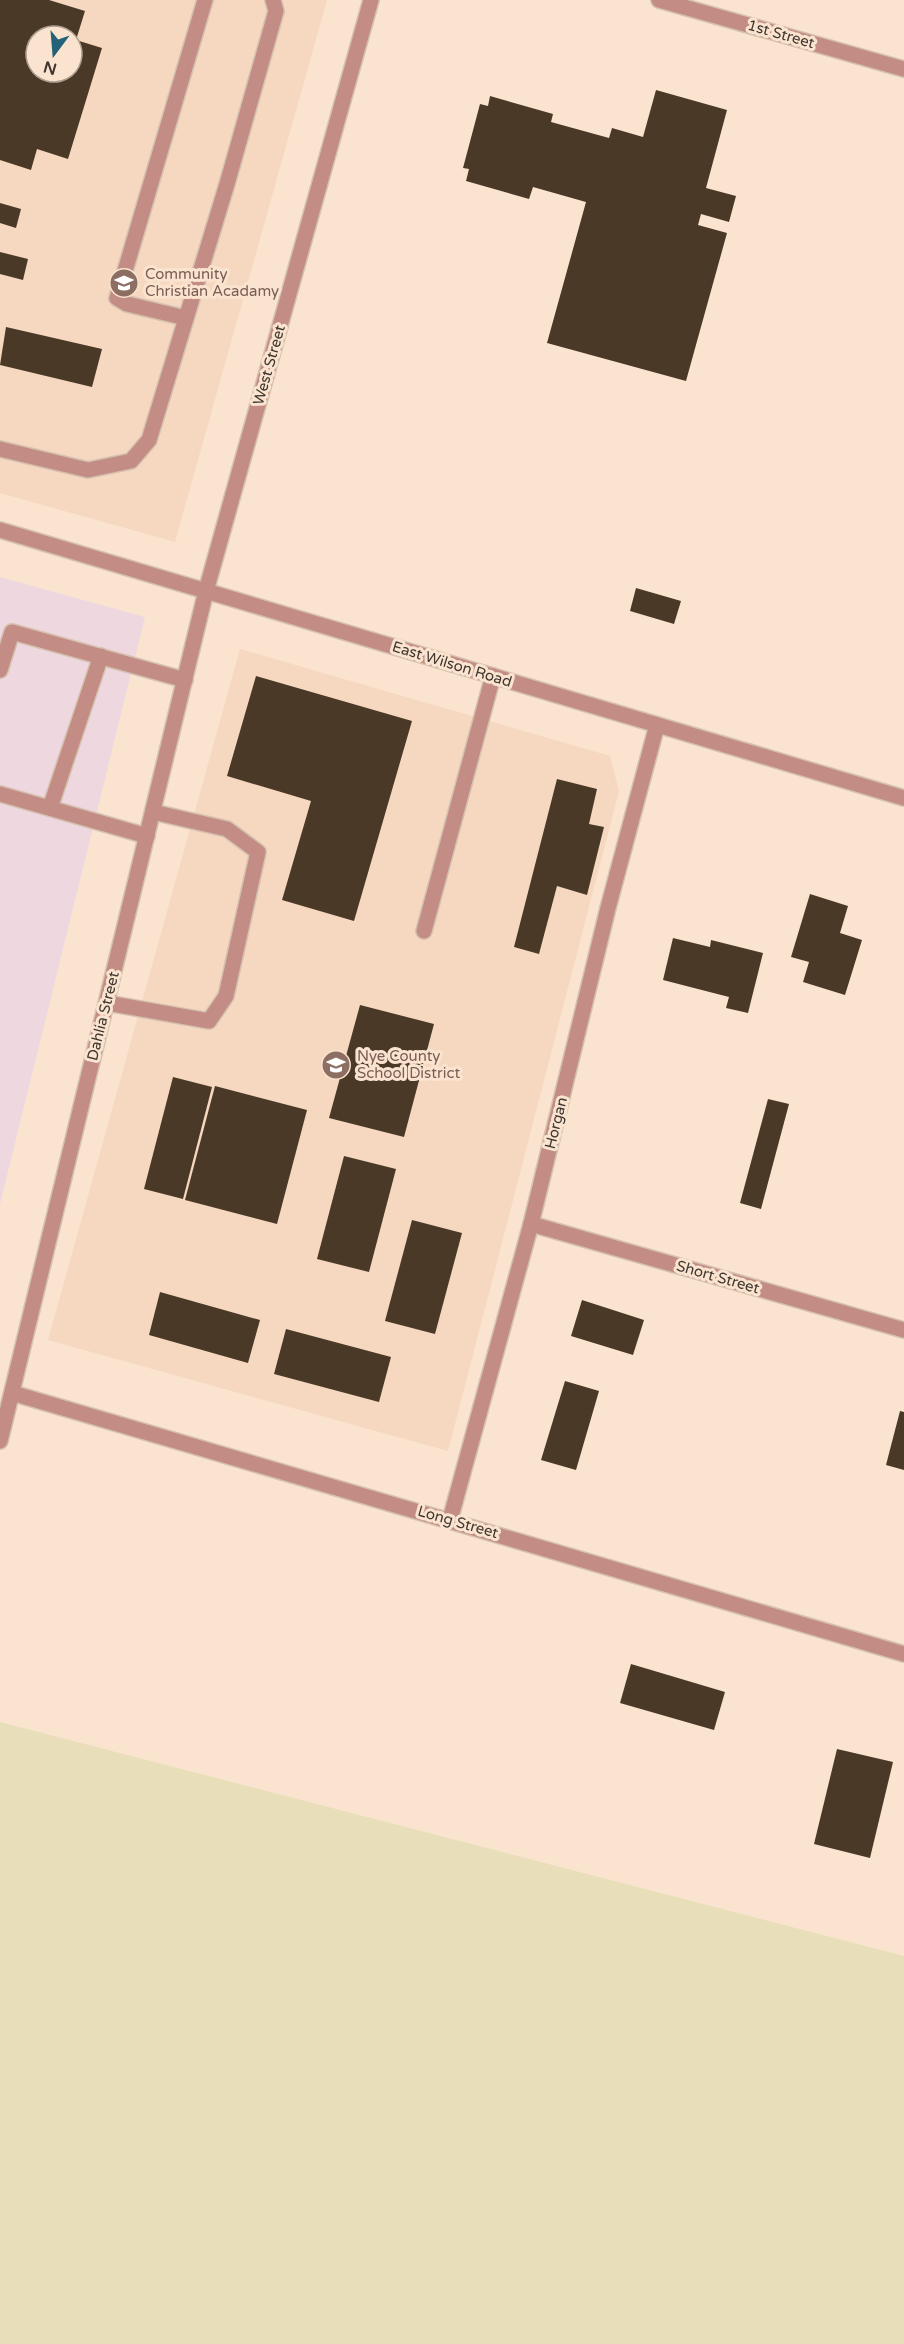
<svg xmlns="http://www.w3.org/2000/svg" width="904" height="2344" font-family="'Varela Round',sans-serif">
<style>
.commercial{fill:#efd7e0}
.built{fill:#f5d8bf;fill-rule:evenodd}
.sand{fill:#e8dfba}
.building{fill:#4b3928;fill-rule:evenodd}
.lines{fill:none;stroke-linecap:round;stroke-linejoin:round}
.minor-casing{stroke:#d5c1af;stroke-width:18}
.minor{stroke:#c38d85;stroke-width:15}
.labels{text-anchor:middle;stroke-width:6;stroke-linejoin:round;paint-order:stroke}
.street-label{font-size:15px;fill:#3f362f;stroke:#fae4cf}
.education-label{font-size:15px;fill:#785e54;stroke:#fae4cf;text-anchor:start}
</style>
<rect width="100%" height="100%" fill="#fae4cf"/>
<path class="commercial" d="M0,577L145,617L0,1204Z"/>
<g class="built">
<path d="M0,0H327L175,542L0,493ZM36,36H72V72H36Z"/>
<path d="M240,649L610,756L619,791L448,1451L48,1340Z"/>
</g>
<path class="sand" d="M0,1722L904,1956V2344H0Z"/>
<g class="building">
<path d="M0,0H49L85,11L76,40L102,48L68,159L37,149L31,170L0,160ZM36,36H72V72H36Z"/>
<path d="M656,90L727,110L706,188L736,196L729,222L701,214L698,225L727,233L686,381L547,343L586,202L533,187L529,199L466,181L469,169L463,168L480,104L488,106L490,96L553,114L551,122L609,138L612,128L643,137Z"/>
<path d="M0,203L21,209L16,228L0,223Z"/>
<path d="M0,252L28,259L23,280L0,274Z"/>
<path d="M6,327L102,349L92,387L0,365Z"/>
<path d="M636,588L681,601L674,624L630,611Z"/>
<path d="M256,676L412,721L354,921L282,900L311,801L227,776Z"/>
<path d="M557,779L597,789L589,824L604,827L587,895L557,886L539,954L514,947Z"/>
<path d="M810,894L848,906L840,933L862,940L845,995L803,982L809,962L791,957Z"/>
<path d="M673,938L710,947L711,940L763,953L748,1013L726,1008L729,997L663,980Z"/>
<path d="M360,1005L434,1024L404,1137L329,1118Z"/>
<path d="M173,1077L212,1087L183,1199L144,1189Z"/>
<path d="M215,1086L307,1110L277,1224L185,1200Z"/>
<path d="M768,1099L789,1104L761,1209L740,1203Z"/>
<path d="M344,1156L396,1169L369,1272L317,1259Z"/>
<path d="M412,1220L462,1233L435,1334L385,1321Z"/>
<path d="M160,1292L260,1320L248,1363L149,1335Z"/>
<path d="M582,1300L644,1320L633,1355L571,1336Z"/>
<path d="M286,1329L391,1357L379,1402L274,1374Z"/>
<path d="M565,1381L599,1391L576,1470L541,1460Z"/>
<path d="M900,1411L904,1412V1470L886,1465Z"/>
<path d="M631,1664L725,1692L714,1730L620,1703Z"/>
<path d="M837,1749L893,1762L870,1858L814,1844Z"/>
</g>
<g class="lines">
<g class="minor-casing">
<g id="minor">
<path d="M659,0L904,69"/>
<path d="M186,318L127,304L117,298L205,0"/>
<path d="M0,449L88,470L131,461L149,440L227,184L276,11L273,0"/>
<path d="M0,530L904,798"/>
<path d="M0,670L12,632L185,680"/>
<path d="M0,794L147,836"/>
<path d="M50,808L101,656"/>
<path d="M424,931L493,676"/>
<path d="M107,1003L209,1021L226,996L258,852L227,829L153,812"/>
<path d="M531,1224L904,1330"/>
<path d="M12,1393L904,1654"/>
<path d="M0,1441L206,591L371,0"/>
<path d="M450,1520L531,1224L608,908L657,725"/>
</g>
</g>
<use href="#minor" class="minor"/>
</g>
<defs>
<g id="school-disc" transform="scale(1.5)"><circle r="9.5" fill="#8d6e63" stroke="#fae4cf"/><path d="M0-5L7-2L0 1L-7-2ZM-4 1L0 2.5L4 1V4Q0 6-4 4Z" fill="#fff"/></g>
</defs>
<g fill-rule="evenodd">
<use href="#school-disc" x="124" y="283"/>
<use href="#school-disc" x="336" y="1065"/>
</g>
<g class="labels">
<g class="street-label">
<text transform="translate(781 34) rotate(16)" y="5">1st Street</text>
<text transform="translate(269 365) rotate(-74)" y="5">West Street</text>
<text transform="translate(452 664) rotate(17)" y="5">East Wilson Road</text>
<text transform="translate(103 1016) rotate(-76)" y="5">Dahlia Street</text>
<text transform="translate(556 1123) rotate(-76)" y="5">Horgan</text>
<text transform="translate(718 1277) rotate(16)" y="5">Short Street</text>
<text transform="translate(458 1522) rotate(16)" y="5">Long Street</text>
</g>
<g class="education-label">
<text x="145" y="279">Community<tspan x="145" dy="17">Christian Acadamy</tspan></text>
<text x="357" y="1061">Nye County<tspan x="357" dy="17">School District</tspan></text>
</g>
</g>
<g transform="translate(54 54) rotate(196)"><circle r="28" fill="#fae4cf" stroke="#af9e8f" stroke-width="1.5"/>
<path d="M0-4.5L10 22L0 15L-10 22Z" fill="#236278"/>
<text y="-9" font-size="16" font-weight="bold" text-anchor="middle" fill="#3f362f">N</text>
</g>
</svg>
